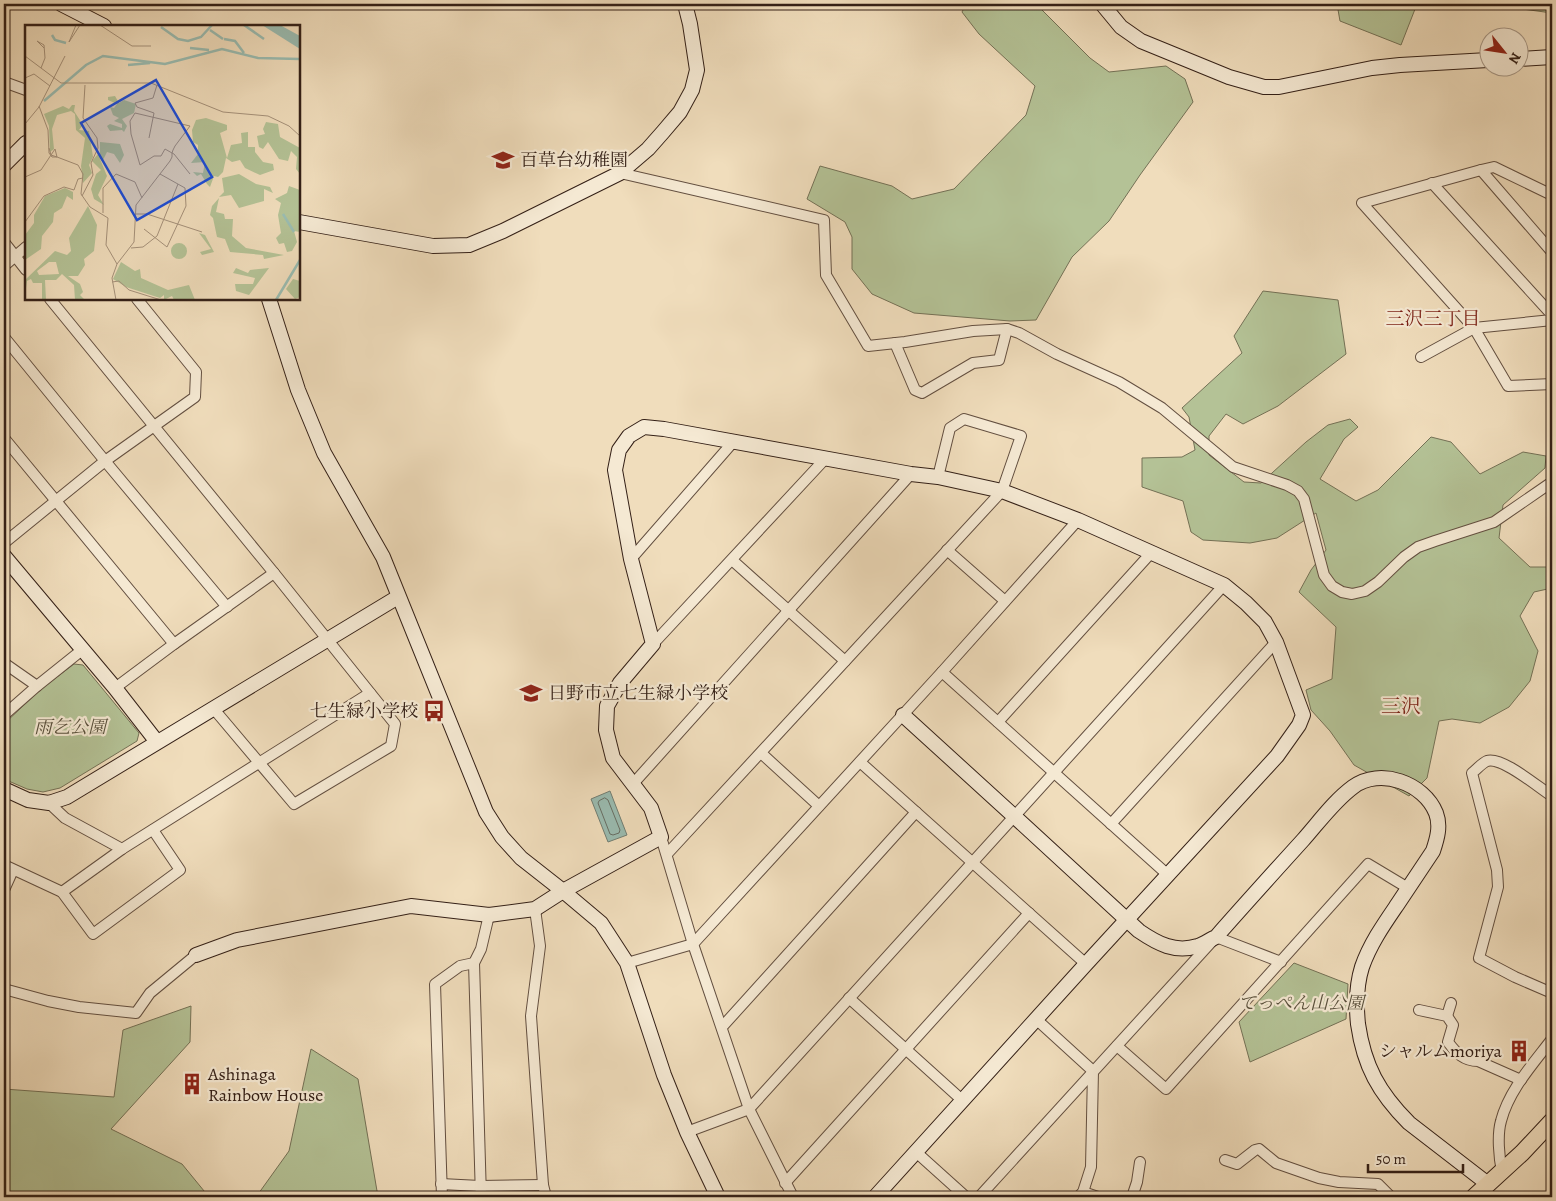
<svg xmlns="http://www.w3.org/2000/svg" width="1556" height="1201" font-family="Alegreya,'Noto Serif JP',serif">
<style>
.green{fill:#b4c296;stroke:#747156}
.water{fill:#9abcb1;stroke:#717e73}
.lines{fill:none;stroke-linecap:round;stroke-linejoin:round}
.shore{stroke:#676e64;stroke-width:1}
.street-casing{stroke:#634f40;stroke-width:12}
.secondary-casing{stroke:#342017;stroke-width:16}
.primary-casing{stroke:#342017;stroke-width:18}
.street{stroke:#f5e9d3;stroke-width:10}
.secondary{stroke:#f5e9d3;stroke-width:14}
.primary{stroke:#f0ddbc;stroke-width:16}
.labels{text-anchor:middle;stroke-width:4.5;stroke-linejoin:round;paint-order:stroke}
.poi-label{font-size:18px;fill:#342017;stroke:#f5e9d3;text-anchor:start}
.park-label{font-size:18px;font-style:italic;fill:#5a513d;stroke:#f5e9d3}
.neighbourhood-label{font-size:19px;fill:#7a1f14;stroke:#f5e9d3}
.quarter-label{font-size:20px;fill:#7a1f14;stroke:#f5e9d3}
.inset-river{fill:none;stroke:#9abcb1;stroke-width:2.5}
.inset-road{fill:none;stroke:#a5917a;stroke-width:1}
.view{fill:#1d4ed8;fill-opacity:0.15;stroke:#1d4ed8;stroke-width:2.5}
.inset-edge{fill:none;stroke:#342017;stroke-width:2.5}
</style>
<rect width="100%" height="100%" fill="#f0ddbc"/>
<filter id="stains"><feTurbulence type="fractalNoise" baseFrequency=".004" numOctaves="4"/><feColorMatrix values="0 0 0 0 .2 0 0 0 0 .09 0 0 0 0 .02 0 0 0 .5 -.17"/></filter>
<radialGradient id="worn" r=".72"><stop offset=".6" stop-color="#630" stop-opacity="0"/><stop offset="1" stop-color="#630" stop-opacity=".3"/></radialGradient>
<g class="green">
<path d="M966,4H1036L1090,58L1109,72L1166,66L1185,79L1193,102L1140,175L1109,221L1072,257L1036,320L1010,321L914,313L872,294L852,269V237L845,222L807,199L820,166L892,186L912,199L954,189L1026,115L1035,86L979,34L962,12Z"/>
<path d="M1337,4H1417L1401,45L1340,21Z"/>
<path d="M1513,4H1552V13L1515,8Z"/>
<path d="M1263,291L1338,300L1346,354L1278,406L1243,424L1226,414L1209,436V455L1244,482L1261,483L1306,442L1328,425L1350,419L1358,427L1344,439L1320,479L1356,501L1378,490L1431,437L1451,442L1480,474L1523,452L1546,456L1545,468L1503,505L1499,538L1530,567H1552V588L1534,592L1520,616L1538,651L1530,681L1509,707L1480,723L1452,719L1439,721L1427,778L1409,796L1354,765L1330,731L1311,710L1306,690L1332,679L1336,627L1299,592L1311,570L1326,550L1316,513L1277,538L1250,543L1203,540L1191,532L1183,501L1142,487V458L1182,457L1195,450L1189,417L1182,408L1242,353L1234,336Z"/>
<path d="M74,664L83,665L139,733L137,741L60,788L43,792L27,789L4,779V724L41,689Z"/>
<path d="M1294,963L1348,984L1346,1019L1250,1062L1239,1022Z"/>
<path d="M191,1006L190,1042L111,1129L182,1164L209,1197H4V1089L114,1097L123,1030Z"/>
<path d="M311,1049L358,1079L377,1191L386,1197H256L289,1151Z"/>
</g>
<path class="water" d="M610,791L627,835L608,842L591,799Z"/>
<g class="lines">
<path class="shore" d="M605,798L608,800L620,830L619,833L613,835L610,834L598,803L599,801Z"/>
<g class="street-casing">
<g id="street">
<path d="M4,82L26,90"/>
<path d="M1481,170L1494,167L1552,195"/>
<path d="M620,173L824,220L826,275L868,346L905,342L973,331L1007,329L1019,333L1057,354L1119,382L1162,408L1233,467L1287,485L1298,491L1304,499L1324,575L1332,586L1342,592L1352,594L1365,591L1378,582L1404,557L1418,547L1435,541L1494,522L1552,482"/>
<path d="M1432,183L1552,315"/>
<path d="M4,242L26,270"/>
<path d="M1552,252L1481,170L1362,203L1474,328L1508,386L1552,384"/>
<path d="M4,266L26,247"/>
<path d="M50,299L274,573L395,724L391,746L294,804L213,708"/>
<path d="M4,337L105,461L227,607"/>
<path d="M895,343L915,390L922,393L973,363L999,360L1007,329"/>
<path d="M1421,357L1474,328L1552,320"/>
<path d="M4,438L174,644"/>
<path d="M4,543L105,461L195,397L196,372L137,299"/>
<path d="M947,550L1005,601"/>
<path d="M631,559L734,441"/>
<path d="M732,560L845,661"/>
<path d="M653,644L825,459"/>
<path d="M4,663L37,686"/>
<path d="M942,672L1168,875"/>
<path d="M115,688L174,644L274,573"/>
<path d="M4,715L37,686L82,650"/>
<path d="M998,722L1151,553"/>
<path d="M761,753L819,806"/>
<path d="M860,762L1086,964"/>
<path d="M632,785L911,474"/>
<path d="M1552,796C1539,788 1502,756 1487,761C1482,763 1476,770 1472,773L1497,870L1498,887L1479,958L1515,977L1552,993"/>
<path d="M49,803L65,818L122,849"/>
<path d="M1111,824L1276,642"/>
<path d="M661,837L693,944L749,1109L793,1197"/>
<path d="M667,854L1002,491L1021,436L964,419L950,428L938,477"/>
<path d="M4,865L62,892L93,934L180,870L153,830"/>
<path d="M4,890L13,870"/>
<path d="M62,892L122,849L370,693"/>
<path d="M535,909L540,946L531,1016L543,1185L546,1197"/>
<path d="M627,963L693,944L942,672L1078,520"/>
<path d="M4,989L48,1001L79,1007L136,1013L150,993L196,955"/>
<path d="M849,998L962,1100"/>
<path d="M1419,1010L1447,1016L1453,1025L1448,1042C1456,1053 1464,1061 1478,1061L1521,1080"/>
<path d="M1447,1016L1451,1003"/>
<path d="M1036,1019L1093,1071L1091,1167L1083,1192L1078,1197"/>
<path d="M722,1027L916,812"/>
<path d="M1117,1046L1166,1089L1368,864L1408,888"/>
<path d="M687,1132L749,1109L1224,585"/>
<path d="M916,1152L966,1197"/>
<path d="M1225,1160L1237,1164L1255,1150L1259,1149L1276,1163L1319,1178L1339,1182L1378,1184L1391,1197"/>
<path d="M1502,1172C1499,1157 1497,1135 1501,1121C1509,1090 1533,1064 1552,1039"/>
<path d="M785,1183L1029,913"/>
<path d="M441,1184L480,1186L543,1185"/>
<path d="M1083,1192L1098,1197"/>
<path d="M442,1197L435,984L460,966L474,963"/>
<path d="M481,1197L474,963L481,949L489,915"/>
<path d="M979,1197L1216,937L1281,962"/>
<path d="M1132,1197L1137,1182L1140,1162"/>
</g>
</g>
<g class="secondary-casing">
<g id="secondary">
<path d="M61,4L104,26"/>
<path d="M1102,4L1121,27L1141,41L1229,77L1264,87H1279L1372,68L1400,65L1488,60"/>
<path d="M1518,59L1552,57"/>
<path d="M4,165L26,143"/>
<path d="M299,222L433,246L469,245L503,231L620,173L648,149L663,132L680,112L692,90L697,70L690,24L685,4"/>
<path d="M269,299L298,390L324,453L383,557L486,812L502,837L521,858L563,891L601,923L627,963L664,1075L687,1132L718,1197"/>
<path d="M4,556L115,688L157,742"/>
<path d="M903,715L1015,817L1139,931C1158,944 1175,953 1198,946C1204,944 1211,939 1216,937C1245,904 1274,872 1303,840C1319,822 1334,801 1353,787C1380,767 1424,783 1436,813C1441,826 1437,839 1433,851C1421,869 1409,887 1397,905C1384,924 1370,944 1362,967C1356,986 1356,1004 1358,1024C1364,1066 1379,1093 1409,1123L1488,1184"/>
<path d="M4,789L28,800L49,803L67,797L398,597"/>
<path d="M196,955L237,940L411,906L489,915L535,909L563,891L661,837L651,808L613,758L606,730L607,706L620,683L653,644L631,559L615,470L619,450L629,436L644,427L664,429L911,474L938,477L1002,491L1078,520L1224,585L1246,603L1265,622L1276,642L1303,715L1299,725L1277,756L1086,964L875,1197"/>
</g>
</g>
<g class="primary-casing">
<path id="primary" d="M1474,1197L1522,1153L1552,1121"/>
</g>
<use href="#street" class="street"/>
<use href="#secondary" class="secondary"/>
<use href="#primary" class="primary"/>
</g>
<defs>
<g id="school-bare" transform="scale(1.725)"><path d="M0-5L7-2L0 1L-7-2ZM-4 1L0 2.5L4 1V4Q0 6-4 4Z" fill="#8f2418" stroke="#f5e9d3" stroke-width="2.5" paint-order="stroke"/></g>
<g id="bus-bare" transform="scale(1.725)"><path d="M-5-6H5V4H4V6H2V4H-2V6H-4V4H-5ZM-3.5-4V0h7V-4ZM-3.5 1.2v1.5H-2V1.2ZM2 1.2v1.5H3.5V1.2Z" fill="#8f2418" stroke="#f5e9d3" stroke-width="2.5" paint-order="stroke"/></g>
<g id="building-bare" transform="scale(1.725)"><path d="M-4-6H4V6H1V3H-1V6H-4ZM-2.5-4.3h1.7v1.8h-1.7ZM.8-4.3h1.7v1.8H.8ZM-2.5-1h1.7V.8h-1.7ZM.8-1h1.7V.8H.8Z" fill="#8f2418" stroke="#f5e9d3" stroke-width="2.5" paint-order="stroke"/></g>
</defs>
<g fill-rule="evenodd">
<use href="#school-bare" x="503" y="160"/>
<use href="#school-bare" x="531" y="693"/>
<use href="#bus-bare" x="434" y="711"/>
<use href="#building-bare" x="1519" y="1051"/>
<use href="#building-bare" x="192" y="1084"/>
</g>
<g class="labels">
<g class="poi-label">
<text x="520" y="166">百草台幼稚園</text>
<text x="548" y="699">日野市立七生緑小学校</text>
<text x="418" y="717" text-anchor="end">七生緑小学校</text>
<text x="1502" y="1057" text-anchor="end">シャルムmoriya</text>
<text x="208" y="1080">Ashinaga<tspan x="208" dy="21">Rainbow House</tspan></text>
</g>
<g class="park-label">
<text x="70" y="733">雨乞公園</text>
<text x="1301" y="1009">てっぺん山公園</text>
</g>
<g class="neighbourhood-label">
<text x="1433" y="325">三沢三丁目</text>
</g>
<g class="quarter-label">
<text x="1401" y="713">三沢</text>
</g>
</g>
<g transform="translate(25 25)">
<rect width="275" height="275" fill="#f0ddbc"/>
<path d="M90,71L94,78L99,75L111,79L109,88L97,94L102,101L99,107L97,105L85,106L82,101L85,99L97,103V99L89,96L94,93L88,90L85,82L89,83L92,79L83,75V72ZM47,80H50L49,86L58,100L54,105L64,106L68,132L64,140L67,148L58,158L56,141L60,113L51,105L50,89L46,86L32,90L27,104L29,124L25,127L24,101L19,89L38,81L44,84ZM181,93L202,100V105L195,108L202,133L206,120L217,118L216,108L223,107V122H230V127L238,137L248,139L249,145L235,150L220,143L215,135L207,137L201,133L198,147L193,152L189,151L185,162L182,159L176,149L172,151L168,147L178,148L180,137L166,138L173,129V120L168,117L167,105L171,95ZM241,97L253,99L255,112L275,123V149L271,144L272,132L266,126L263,136L254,134L243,117L238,124L234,122L232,111L240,109L238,104ZM75,117L95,119L99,130L95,138L89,129L82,127L78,135L75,134L82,151L73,170L79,180L69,174L66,164L71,149L76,145L67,136L73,129L75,131ZM214,149L231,159L245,162L248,168L239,164V176L214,183L206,170L194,172L199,167L197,153ZM264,161L275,165V207L269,206L272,217L267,226L262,227L259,218L254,219L251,213L256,208L253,190L256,178L250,174L262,168ZM40,163L48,167V175L42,171L37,183L29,188L28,197L17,211L16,224L0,235V210L9,198V190L20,171ZM194,173L191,187L199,189L200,194H208L207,211L221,223L259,230L239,234L238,230L205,227L200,214L192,212L188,193L185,190L187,181ZM63,181L72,200L69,226L59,234L60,240L53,251H43L55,259L58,267L55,270L60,275H50L49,260L37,249L31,255H20L21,275L17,274V258H8L6,254L2,256L0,270V255L30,226L42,230L46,226L44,213ZM24,237H31L34,249L14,250L12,246ZM174,208L180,210L189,227L177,230L175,227L186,224ZM146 226a8 8 0 1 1 16 0a8 8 0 1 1-16 0ZM96,237L110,246L115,244L116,253L143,265L164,260L170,275H149L147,271L139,275V270L135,273L101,262L88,254ZM211,243L223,248L225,245L244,243L224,270L211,266L210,259H228L230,253L208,248ZM268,254L275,256V272L270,274L261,264Z" fill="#b4c296" fill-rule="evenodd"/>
<path d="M237,0H255L275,11V24Z" fill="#9abcb1"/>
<path class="inset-river" d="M219,0L239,14M136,2L153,14L163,16L176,12L187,0M185,5L198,14M27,10L30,15L41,18M199,14L210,16L219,28M165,23L184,25M103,40L125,38M19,76L61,40L78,31L140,39L197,24L233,33L275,34M258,189L269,207M251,275L275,235"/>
<path class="inset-road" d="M51,0L44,17L55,0M75,0L107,21H126M0,31L36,58H126L198,87L243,91L264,101L275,111M16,43L20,33L19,20L12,16L19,23M0,53L9,49L25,61M14,81L23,105L24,128L27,132H32L26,130L24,123M0,99L14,82L40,31M124,113L129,88L112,82L110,78L128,73L132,60M0,152L16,145L30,124L32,132L53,140L58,149L56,169L65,182L83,193L81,220L92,239M57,171L68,150L66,138L73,123L72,113L58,93L60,60M78,188V163L91,149L110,157L117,173M110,189H122L177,207M0,197L19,171L39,162L49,165L53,154L58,153M119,204L142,222L161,181L160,163L135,149M106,223L118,222L132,211L153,159M87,257L94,256L104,265L136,275M91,275L87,253L92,239L109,217L111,180L145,136L147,132V128L148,125L150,121L165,101L110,88L105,96L106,109L115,140L129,131H136L140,124L147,128L149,129L165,149"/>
<path class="view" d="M131,55L187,152L112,195L56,98Z"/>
<rect width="275" height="275" class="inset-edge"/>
</g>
<rect width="1556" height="1201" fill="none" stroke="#f0ddbc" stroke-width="20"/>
<rect x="5" y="5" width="1546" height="1191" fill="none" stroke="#342017" stroke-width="2.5"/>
<rect x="10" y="10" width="1536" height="1181" fill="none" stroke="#342017"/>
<g transform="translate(1504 52) rotate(120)"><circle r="24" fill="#f5e9d3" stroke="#a89988"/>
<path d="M0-4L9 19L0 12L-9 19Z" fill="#8f2418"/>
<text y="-8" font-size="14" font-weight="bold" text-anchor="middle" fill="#342017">N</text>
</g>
<path d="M1368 1164v8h95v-8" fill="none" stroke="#342017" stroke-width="2.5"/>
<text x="1376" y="1164" font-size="15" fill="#342017" stroke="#f5e9d3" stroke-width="4" paint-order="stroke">50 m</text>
<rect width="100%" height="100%" filter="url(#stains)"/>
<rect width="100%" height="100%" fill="url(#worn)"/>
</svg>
